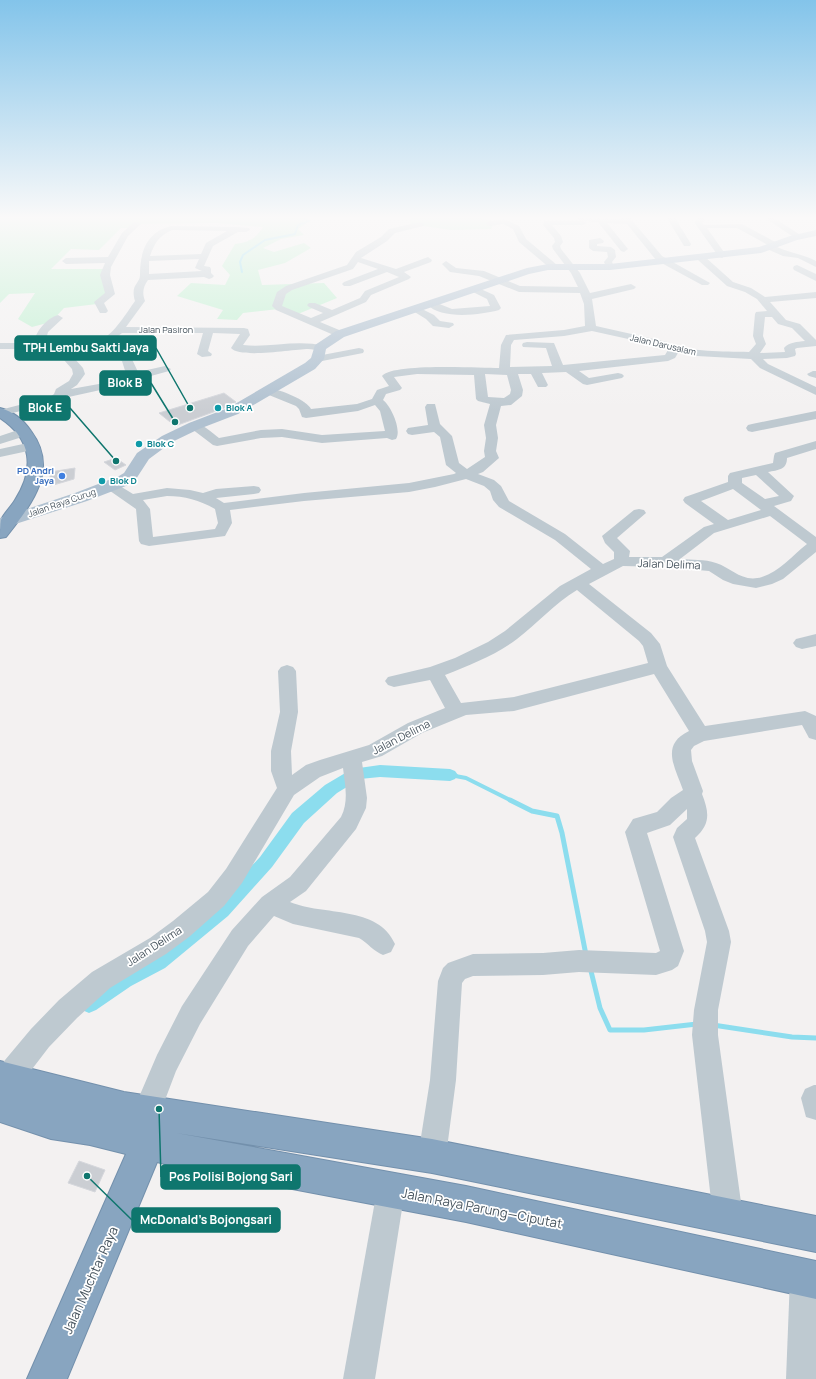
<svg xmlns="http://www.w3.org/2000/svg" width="816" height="1379" font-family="Manrope,sans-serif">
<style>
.green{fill:#c0f0d1}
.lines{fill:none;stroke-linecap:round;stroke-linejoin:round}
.stream-far2{stroke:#8cddee;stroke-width:2}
.stream-far1{stroke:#8cddee;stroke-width:4}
.stream{stroke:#8cddee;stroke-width:5}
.canal{fill:#8cddee;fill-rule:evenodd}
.building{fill:#cbced3;stroke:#d5d7dc}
.highway-casing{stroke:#7390ac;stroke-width:2}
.minor{fill:#bec9d0;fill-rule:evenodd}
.major{fill:#b0c1d0;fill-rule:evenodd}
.highway{fill:#88a5c0;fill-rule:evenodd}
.culture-dot{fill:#0f9aa8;stroke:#fff;stroke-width:1.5}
.shop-dot{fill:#3f7fe0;stroke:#fff;stroke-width:1.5}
.labels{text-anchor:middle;stroke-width:3.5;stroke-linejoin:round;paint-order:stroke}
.far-street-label{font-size:9px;fill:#48555f;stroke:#fff}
.far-culture-label{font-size:9px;font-weight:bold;fill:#0d838f;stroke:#fff;text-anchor:start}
.far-shop-label{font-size:9px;font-weight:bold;fill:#366cbe;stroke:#fff;text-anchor:end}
.street-label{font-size:11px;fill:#48555f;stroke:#fff}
.near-street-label{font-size:13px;fill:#48555f;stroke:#fff}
.leader{fill:none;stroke:#0f766e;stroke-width:1.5}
.callout-dot{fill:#0f766e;stroke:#fff;stroke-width:1.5}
.callout{fill:#0f766e;stroke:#0f766e;stroke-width:1.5}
.callout-label{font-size:12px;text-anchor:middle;font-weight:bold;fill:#fff}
</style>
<rect width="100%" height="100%" fill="#f3f1f1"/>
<g class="green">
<path d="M0,218H308L309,221L298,229L304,235L281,239L263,248L274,252L304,243L311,248L285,263L258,270L262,285L324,283L337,298L298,314L279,309L243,313L237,320L217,319L223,310L177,296L191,283L225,285L230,275L222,266L235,244C248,242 256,239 263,227L216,223L137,224L133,228H121L99,250L71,249L51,269H103L108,294L97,304L64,308L51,322L32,327L18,319L35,293L9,294L0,303Z"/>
<path d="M411,218H482L489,220L493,225L491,229L451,230L410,224Z"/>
</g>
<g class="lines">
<path class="stream-far2" d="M242,272L240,262L243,255L265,240L295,234L298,225L309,221L304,218"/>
<path class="stream-far1" d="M450,775L466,778L512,801"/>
<g class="stream">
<path d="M510,800L532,811L557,816L562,833L586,955"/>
<path d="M590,967L600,1008L610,1030H644L697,1024"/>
<path d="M713,1025L792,1037L816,1038"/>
</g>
<path class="canal" d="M380,765L450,769L455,771L458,775L455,779L450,781L380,777L360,779L337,793L304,823L272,867L228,916L165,968L131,986L96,1010L89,1013L82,1010L79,1003L82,996L117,974L151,956L216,904L260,857L292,813L325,785L352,769Z"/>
</g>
<g class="building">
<path d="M224,393L236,402L227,407L175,426L159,413Z"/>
<path d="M116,458L126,465L115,470L104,462Z"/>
<path d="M75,468L74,479L50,486V472Z"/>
<path d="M79,1161L105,1170L95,1192L68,1183Z"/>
</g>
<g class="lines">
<g class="highway-casing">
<g id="highway">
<path d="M0,408C13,411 24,421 31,431C60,470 31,505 6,537L0,538C0,533 0,525 1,520C4,513 11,507 15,500C35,469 32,439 0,418Z"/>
<path d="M0,1061L124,1092L432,1139L816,1216V1252L432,1173L176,1133L466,1186L816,1261V1299L466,1222L177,1167L157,1162L67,1379H27L126,1154L90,1145L51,1139L0,1122Z"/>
</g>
</g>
<g class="minor">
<path d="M575,218L623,219L622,218H630L662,256L710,283L708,285H702L656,260L627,224L607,223L628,249L624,252L621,251L598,222L583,221L587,223L583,225H552L561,236L563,242L560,246L561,249L580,273L590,293L631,284L636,287L634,289L592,299L596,326L667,342C692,353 722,351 749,352L756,344L753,336L755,314L756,312L767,311L757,299L745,292L727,286L698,260L697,258L698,256H704L733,282L751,288L765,297L816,292V298L770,302L786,320L800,324L816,340V346L797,348L795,349L796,354L795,356L787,358L763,359L768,364L816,387V395L760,368L751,359L697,356L678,353L675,358L668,361L579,371L589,378L618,373L622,374L624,376L622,378L587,385L583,384L566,372L542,373L548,385L546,387H538L531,374H518L523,390L522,396L511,405L501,406L496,425L498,438L496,451L499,458L483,472L478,474L494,480L501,486L509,501L565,534L603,564L614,559V552L605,543L602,536L634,510L639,509L644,510L646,513L617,538L630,551L629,557H662L704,527L714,524L685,503L683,500L685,497L728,482V476L730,473L773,463L774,456L775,453L816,441V449L787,458C787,470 778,470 768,472L794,496L791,501L774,506L816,537V552L783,579L772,584L756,588L733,584L723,580L709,571L665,567L623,566L589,584L651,633L660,644L667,666L705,726L805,711L816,716V740L809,738L802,725L704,741L694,746L691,750L692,761L703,791L702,794C709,812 711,824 695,838L729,931L731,942L718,1010V1035L743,1217L738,1227L728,1232L718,1227L713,1217L692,1035L694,1010L707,942L705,931L673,837L677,828L687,819V809L670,825L647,833L684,951L678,966L672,970L656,975L579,972L543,975L473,976L465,979L462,983L456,1080L446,1156L442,1166L432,1170L422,1166L418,1156L430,1080L438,981L443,968L448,963L473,954L543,953L579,950L656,953L660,951L625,832L633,819L657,812L671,798L683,790C675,767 660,745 689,731L654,674L514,711L466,715L422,733L382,756L362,762L367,798L366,808L356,829L306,891L290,902C323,916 378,905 395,944L391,952L383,955C373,951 368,943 359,938L293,924L274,916L248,946L200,1024L176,1071L157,1121L147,1125L137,1121L133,1111L157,1055L182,1006L232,930L262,897L290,877L341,817C349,801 345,785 343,768L320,777L294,795L242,883L224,906L189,937L166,954L110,988L77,1018L49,1047L26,1077L15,1088L6,1092L0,1090V1066L31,1029L59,1000L92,972L150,938L173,921L208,892L226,869L277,788L271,771V751L280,712L278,671L281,667L287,665L293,667L296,671L298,712L291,751L292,775L306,765L320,760L369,745L408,723L445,708L430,680L394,687L388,685L385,681L388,677L430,667L455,658L488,642L505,631L560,586L591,569L555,540L499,507L493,500L490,491L484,486L466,479L435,487L409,492L304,501L230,510L232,523L225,536L149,546L141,544L139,541L136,509L103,486L105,483H115L133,494L167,488L190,490L203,493L216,489L254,486L259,487L261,490L259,493L254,494L216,498L224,503L304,493L409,483L454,474L456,473L446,465L440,437L434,432L412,435L408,434L406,431L408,428L428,425L425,407L427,404H435L440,424L452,436L459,463L467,469L485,457L484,451L486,438L484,425L490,404L478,401L476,399L474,375L417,374L394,377L402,388L400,390L386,394L383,400C391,406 402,430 396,439L392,440L387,438L322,443L282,437L261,438L217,446L213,445L188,426L190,423C200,421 211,432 219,438L261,430L282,429L322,435L385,431L380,411L375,405L358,411L306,418L302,417L299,409L296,406L264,393L262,391L264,389C274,386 307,400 311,409L357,404L372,399L377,390L389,386L382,376C392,363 479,368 499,368L501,345L506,335L564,330L585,326L584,304L580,293L519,292L479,276L450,272L442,264L446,261L456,268L484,271L520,286L578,287L571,273L553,249L552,246L555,242L554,238L543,225L544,221H582ZM765,317H772L778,324L792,328L805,341C797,342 789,342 784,348L785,352L760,353L766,344L763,336ZM592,331L660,346L668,350L665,355L563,365L554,343L527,342L523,343L522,345L523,347L546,348L552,366L510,367L511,345L514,340L564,336ZM485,374L507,375L511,390L510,394L504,398L488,397ZM756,475L779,496L765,499L742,483V478ZM733,489L761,510L728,520L701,501ZM167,496C185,496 199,500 215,509L218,523L215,529L153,537L150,509L143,500ZM770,516L807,544C793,555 779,572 762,577C742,583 732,568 716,563C705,559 691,560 680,559L714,533ZM577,590L639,641L643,646L648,663L514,697L461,703L445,675C470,665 496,655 517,639C537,624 555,603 577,590Z"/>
<path d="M667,218H675L691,244L690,246H684Z"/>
<path d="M698,218H704L705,220L702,223L704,225L742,224L777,243L778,245L777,247C790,253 803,254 816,261V267L798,258L783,256L767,249L766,247L768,245L737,228H707L726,255L722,258L719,257L694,222Z"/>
<path d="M765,218H774L802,236L798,238H795Z"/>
<path d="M504,219L519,226L526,239L557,265L558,267L557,269H551L519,242L513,229L503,224L490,226L486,224L487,222Z"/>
<path d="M134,222H137L141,224L128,236L111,267L110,275L115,294L104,303L108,311L106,313H100L94,302L105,293L100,275L105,263L66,264L62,261L66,258L108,257L122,233Z"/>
<path d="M420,222L424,224L423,226L395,233L387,241L361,258L396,269L428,257L432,260L431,262L404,272L411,277L409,279L371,295L366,302L320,322L344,332L345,334L344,336H336L276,310L272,306L277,292L286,286L347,265L356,252L381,237L389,229ZM358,262L378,269L344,282L342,284L344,286H350L387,272L399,277L365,291L360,298L332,310L315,303H309L307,305L309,307L323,313L311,318L282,306L286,294L292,290L353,269Z"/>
<path d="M171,226L237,227L249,228L250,230L246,232H238L213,246L204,266L210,267L211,269V273L214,276L212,278L209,279L204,277L148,280C143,287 142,293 145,301L126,327L244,328L248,329L250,335L243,345C270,348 298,339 324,346L325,348L324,350C318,352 314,349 308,349C294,349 240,359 231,348L240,334L213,333L208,351L212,354L211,356L202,357L197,354L203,333H122L112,341L121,352L131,357L138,372L165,366L171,369L169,371L140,379L143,384L141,386H133L127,377L122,361L113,356L103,345L80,349L75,359L83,368L85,374L77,385L71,389L110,382L114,383L116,385L114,387L64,398L58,402L0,416V410L50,397L54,394L56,389L69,381L73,374L72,369L64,360L69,349H0V343H34C35,332 47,318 58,315L63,318L48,332L45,343C63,343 84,345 102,339C114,334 127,312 135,301C130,284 140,284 140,275C140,253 146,232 171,226ZM172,230L227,231L206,243L201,254L150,256C155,242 159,236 172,230ZM199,259L195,268L202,271L149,274V261Z"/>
<path d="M600,238L604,241L603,243L597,244V246L611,247L615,250L616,257L612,262L614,267L613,269H607L604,262L608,257L607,252L593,251L589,248V240Z"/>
<path d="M797,265L816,274V281L794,270L793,268L794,266Z"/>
<path d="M474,286L494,295L501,308L499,310C481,315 440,320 427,304L432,301L452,309L490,306L487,299L471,291L469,289Z"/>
<path d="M416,306L434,315L440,321L453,323L454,325L449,328L433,326L426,319L413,311L411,309Z"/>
<path d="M359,348L363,349L364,351L363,353L317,362L312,359L317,356Z"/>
<path d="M813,371H816V378L809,376L807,374Z"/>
<path d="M816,411V419L752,432L748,431L746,428L748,425L752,424Z"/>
<path d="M15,431L19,432L21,435L19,438L0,444V436Z"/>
<path d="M23,444L28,445L29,448L28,451L0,457V449Z"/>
<path d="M816,634V646L802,649L796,647L793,643L796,639Z"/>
<path d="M814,1085H816V1120L806,1117L801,1098L805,1089Z"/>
<path d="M391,1176L401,1180L405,1190L375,1379H343L377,1190L381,1180Z"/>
<path d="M805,1263L816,1268V1379H786L790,1278L794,1267Z"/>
</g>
<path class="major" d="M816,230V236L797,240L761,253L610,270H548L529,274L344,337L326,349L324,359L315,369L238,414L199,429L172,442L149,459L136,479L131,484L87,501L0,529V518L75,493L119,476L124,473L137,453L162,436L189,423L228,408L305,363L311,358L315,345L336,331L527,268L548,264H610L759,247L790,236Z"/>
<use href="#highway" class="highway"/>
</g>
<linearGradient id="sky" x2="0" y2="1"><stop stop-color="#83c4ea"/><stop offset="0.53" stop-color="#faf9f9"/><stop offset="1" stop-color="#faf9f9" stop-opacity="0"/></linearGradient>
<rect width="816" height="411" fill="url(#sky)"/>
<g class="culture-dot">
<circle cx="218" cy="408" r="4"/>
<circle cx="139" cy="444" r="4"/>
<circle cx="102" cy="481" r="4"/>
</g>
<circle class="shop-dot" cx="62" cy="476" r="4"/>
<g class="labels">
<g class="far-street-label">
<text x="166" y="333">Jalan Pasiron</text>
<text transform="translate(663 345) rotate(13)" y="3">Jalan Darusalam</text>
<text transform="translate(62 503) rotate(-19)" y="3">Jalan Raya Curug</text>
</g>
<g class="far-culture-label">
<text x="226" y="411">Blok A</text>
<text x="147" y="447">Blok C</text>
<text x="110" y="484">Blok D</text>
</g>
<g class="far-shop-label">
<text x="54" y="474">PD Andri<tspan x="54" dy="10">Jaya</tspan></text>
</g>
<g class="street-label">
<text transform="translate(669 564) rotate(2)" y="4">Jalan Delima</text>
<text transform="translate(401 737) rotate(-27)" y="4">Jalan Delima</text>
<text transform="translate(154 946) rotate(-33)" y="4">Jalan Delima</text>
</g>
<g class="near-street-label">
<text transform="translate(482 1208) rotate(11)" y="5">Jalan Raya Parung—Ciputat</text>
<text transform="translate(90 1280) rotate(-66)" y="5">Jalan Muchtar Raya</text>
</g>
</g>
<path class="leader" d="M190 408L156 348M175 422L151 383M116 461L70 408M159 1109L161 1177M87 1176L132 1220"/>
<g class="callout-dot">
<circle cx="190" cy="408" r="4"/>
<circle cx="175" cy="422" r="4"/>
<circle cx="116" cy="461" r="4"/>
<circle cx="159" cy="1109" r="4"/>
<circle cx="87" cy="1176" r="4"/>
</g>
<g class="callout">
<rect x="15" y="336" width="141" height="24" rx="4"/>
<rect x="100" y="371" width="51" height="24" rx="4"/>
<rect x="20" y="396" width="50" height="24" rx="4"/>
<rect x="161" y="1165" width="139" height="24" rx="4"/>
<rect x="132" y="1208" width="148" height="24" rx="4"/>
</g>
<g class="callout-label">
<text x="86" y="352">TPH Lembu Sakti Jaya</text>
<text x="125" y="387">Blok B</text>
<text x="45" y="412">Blok E</text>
<text x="231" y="1181">Pos Polisi Bojong Sari</text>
<text x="206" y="1224">McDonald's Bojongsari</text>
</g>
</svg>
